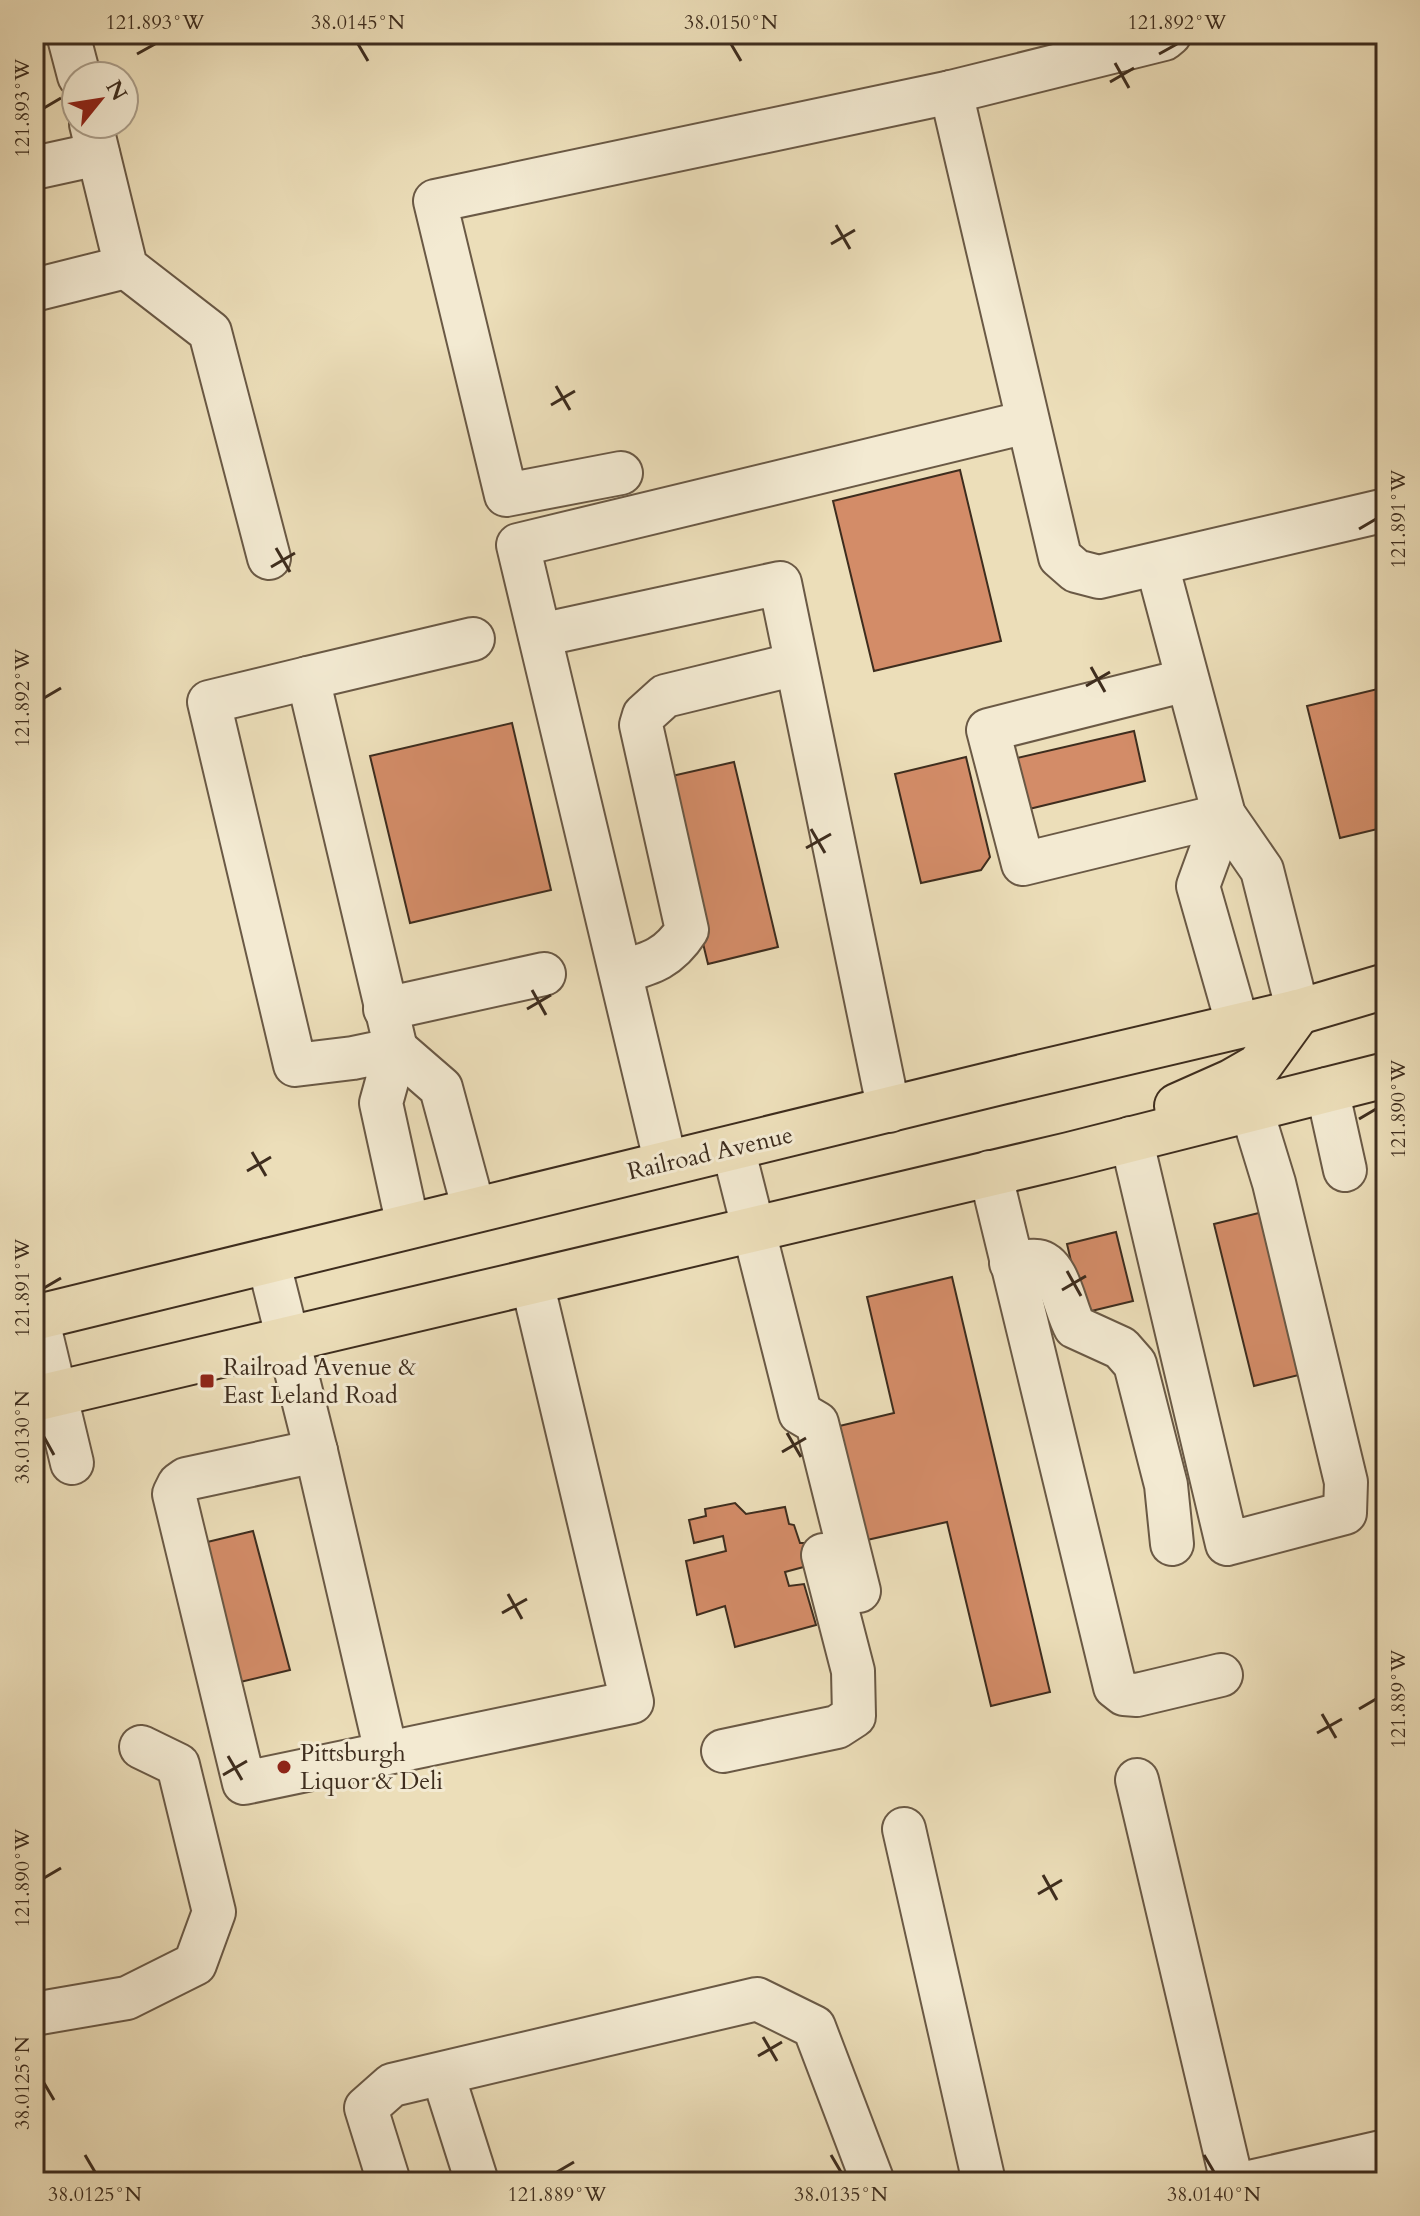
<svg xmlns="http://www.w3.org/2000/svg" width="1420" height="2216" font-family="Cardo,serif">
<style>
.building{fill:#d38c68;stroke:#3e2d1e;stroke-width:2}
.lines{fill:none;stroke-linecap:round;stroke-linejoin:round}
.minor-casing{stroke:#6a5945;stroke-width:46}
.highway-casing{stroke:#3e2d1e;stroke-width:48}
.minor{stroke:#f3ead2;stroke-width:42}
.highway{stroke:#ecdeb9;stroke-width:44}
.ticks{fill:none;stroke:#3e2d1e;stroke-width:3}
.poi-dot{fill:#8f2418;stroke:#f3ead2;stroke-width:3}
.labels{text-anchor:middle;stroke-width:6;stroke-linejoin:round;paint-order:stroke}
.street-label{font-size:24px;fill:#3e2d1e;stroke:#f3ead2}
.poi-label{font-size:24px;fill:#3e2d1e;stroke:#f3ead2;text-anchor:start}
.neatline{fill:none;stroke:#3e2d1e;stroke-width:3}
.ticks-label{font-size:20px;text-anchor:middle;fill:#3e2d1e}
</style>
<rect width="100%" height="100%" fill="#ecdeb9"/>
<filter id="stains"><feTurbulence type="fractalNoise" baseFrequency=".0025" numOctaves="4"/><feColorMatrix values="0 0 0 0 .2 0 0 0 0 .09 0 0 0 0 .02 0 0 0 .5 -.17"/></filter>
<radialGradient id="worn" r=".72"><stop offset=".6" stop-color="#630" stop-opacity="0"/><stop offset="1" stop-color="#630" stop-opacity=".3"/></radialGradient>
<g class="building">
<path d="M960,470L1001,641L874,671L833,501Z"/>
<path d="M1386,687V827L1340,838L1307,706Z"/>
<path d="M512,723L551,890L410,923L370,756Z"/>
<path d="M1134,731L1145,781L1025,810L1013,759Z"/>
<path d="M966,757L990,857L981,870L921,883L895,774Z"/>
<path d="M734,762L778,947L708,964L663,778Z"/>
<path d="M1271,1210L1311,1372L1254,1386L1214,1224Z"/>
<path d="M1116,1232L1133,1301L1083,1313L1067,1244Z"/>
<path d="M952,1277L1050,1692L991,1706L947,1522L858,1542L831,1428L894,1413L867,1297Z"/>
<path d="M735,1503L746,1514L785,1507L789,1524L794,1525L800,1543H805L811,1565L785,1572L789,1586L804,1584L816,1625L735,1647L725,1606L697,1615L686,1561L726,1551L723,1536L694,1543L689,1520L706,1516L705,1509Z"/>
<path d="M253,1531L290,1670L236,1683L199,1544Z"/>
</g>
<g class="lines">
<g class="minor-casing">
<g id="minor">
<path d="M68,34L79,76"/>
<path d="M951,92L1060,557L1076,571L1099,577L1386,510"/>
<path d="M91,124L126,267L210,332L269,558"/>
<path d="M34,168L98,154"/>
<path d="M34,290L126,267"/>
<path d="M621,473L506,495L435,201L951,92L1164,39L1170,34"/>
<path d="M1157,565L1224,815L1262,870L1298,1012"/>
<path d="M540,635L780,583L889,1111"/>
<path d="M308,678L473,639"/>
<path d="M1187,680L988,730L1023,864L1224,815"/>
<path d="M1224,815L1198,886L1238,1026"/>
<path d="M621,972C652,963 669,958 687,930L641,725L644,715L665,696L796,664"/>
<path d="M385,1009L544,974"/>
<path d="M396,1049L353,1058L295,1065L209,702L308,678L396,1049L381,1103L408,1226"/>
<path d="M396,1049L441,1088L474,1210"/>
<path d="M1327,1089L1345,1170"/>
<path d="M1131,1138L1227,1544L1345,1513L1346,1482L1274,1183L1251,1108"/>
<path d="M733,1148L800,1413L817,1423L859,1591"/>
<path d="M666,1164L518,545L1027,422"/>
<path d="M990,1172L1115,1687L1124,1694L1137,1695L1221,1675"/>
<path d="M268,1260L316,1451L386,1752"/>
<path d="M1011,1263C1019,1262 1030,1260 1038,1261C1059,1264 1065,1310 1075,1327L1121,1348L1135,1364L1166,1485L1172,1544"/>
<path d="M37,1317L72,1463"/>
<path d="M316,1451L186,1479L179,1484L174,1494L244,1783L632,1702L532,1282"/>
<path d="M723,1751L837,1727L854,1716L853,1671L823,1555"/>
<path d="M1137,1780L1232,2182"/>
<path d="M904,1829L984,2182"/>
<path d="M34,2014L127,1998L195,1964L214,1912L178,1765L141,1747"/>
<path d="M443,2075L477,2182"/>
<path d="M389,2182L366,2108L392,2085L757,1999L814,2027L873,2182"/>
<path d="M1250,2182L1386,2151"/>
</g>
</g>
<g class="highway-casing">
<g id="highway">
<path d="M1177,1106L1231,1082L1259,1066L1298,1012"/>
<path d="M34,1318L1001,1082L1298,1012L1386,986"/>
<path d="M34,1399L1069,1155L1386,1075"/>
</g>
</g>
<use href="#minor" class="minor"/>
<use href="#highway" class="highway"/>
</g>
<path class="ticks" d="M358,44L368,61M731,44L741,61M137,54L155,44M1159,54L1177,44M1115,63L1129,88M1110,82L1134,68M44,108L61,98M836,225L850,249M831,244L855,230M556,386L570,410M551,405L575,391M1359,529L1376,519M276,548L290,572M271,567L295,553M1091,667L1105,692M1086,686L1110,672M44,698L61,688M811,829L825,853M806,848L831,834M532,990L546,1015M527,1009L551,995M1359,1119L1376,1109M252,1152L266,1176M247,1171L271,1157M1067,1271L1081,1296M44,1288L61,1278M1062,1290L1086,1276M787,1433L801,1457M44,1437L54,1455M782,1452L806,1438M508,1594L522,1619M502,1613L527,1599M1359,1709L1376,1699M1322,1714L1336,1738M1317,1733L1342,1719M228,1756L242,1780M223,1775L247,1761M1043,1875L1057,1900M44,1878L61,1868M1038,1894L1062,1880M763,2037L777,2061M758,2056L782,2042M44,2083L54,2100M85,2155L95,2172M831,2155L841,2172M1204,2155L1214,2172M557,2172L574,2162"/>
<g class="poi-dot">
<rect x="199" y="1373" width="16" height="16" rx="4"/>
<circle cx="284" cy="1767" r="8"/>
</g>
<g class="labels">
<g class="street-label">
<text transform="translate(710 1153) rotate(-13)" y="8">Railroad Avenue</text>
</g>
<g class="poi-label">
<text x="223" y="1375">Railroad Avenue &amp;<tspan x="223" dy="28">East Leland Road</tspan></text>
<text x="300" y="1761">Pittsburgh<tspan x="300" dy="28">Liquor &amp; Deli</tspan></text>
</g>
</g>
<rect width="1420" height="2216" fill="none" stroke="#ecdeb9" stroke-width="88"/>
<g transform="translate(100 100) rotate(60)"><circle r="38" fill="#f3ead2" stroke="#ab9e8a" stroke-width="2"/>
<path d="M0-6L14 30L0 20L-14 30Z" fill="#8f2418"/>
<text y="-12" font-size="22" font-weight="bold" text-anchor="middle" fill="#3e2d1e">N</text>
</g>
<rect x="44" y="44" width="1332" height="2128" class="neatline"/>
<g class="ticks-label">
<text x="155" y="29">121.893°W</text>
<text x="358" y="29">38.0145°N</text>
<text x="731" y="29">38.0150°N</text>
<text x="1177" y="29">121.892°W</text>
<text transform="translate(22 108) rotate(-90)" y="7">121.893°W</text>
<text transform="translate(1398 519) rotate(-90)" y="7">121.891°W</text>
<text transform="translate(22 698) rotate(-90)" y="7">121.892°W</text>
<text transform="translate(1398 1109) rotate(-90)" y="7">121.890°W</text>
<text transform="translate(22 1288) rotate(-90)" y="7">121.891°W</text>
<text transform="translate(22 1437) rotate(-90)" y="7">38.0130°N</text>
<text transform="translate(1398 1699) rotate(-90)" y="7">121.889°W</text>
<text transform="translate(22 1878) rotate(-90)" y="7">121.890°W</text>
<text transform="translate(22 2083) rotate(-90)" y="7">38.0125°N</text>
<text x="95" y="2201">38.0125°N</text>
<text x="557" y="2201">121.889°W</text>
<text x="841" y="2201">38.0135°N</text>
<text x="1214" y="2201">38.0140°N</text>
</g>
<rect width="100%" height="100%" filter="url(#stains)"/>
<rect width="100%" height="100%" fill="url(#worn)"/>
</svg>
